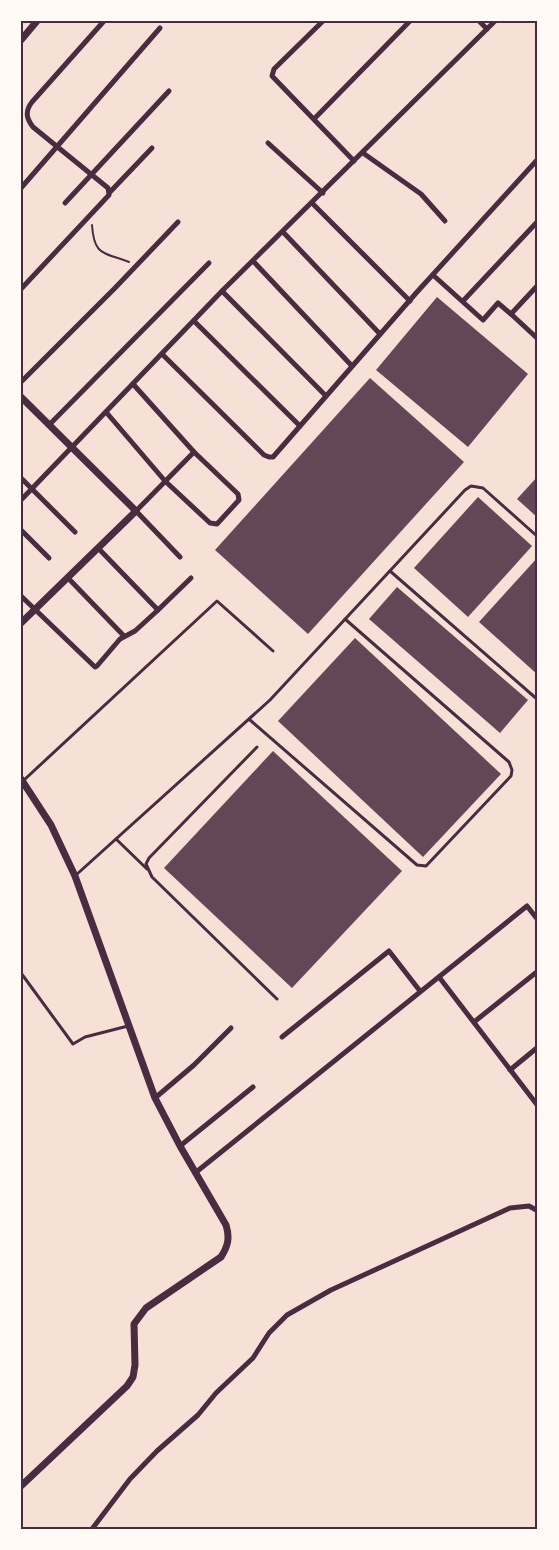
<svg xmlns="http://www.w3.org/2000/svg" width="559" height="1550" font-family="'PT Serif',serif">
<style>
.building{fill:#644757}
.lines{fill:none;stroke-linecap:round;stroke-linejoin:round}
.path{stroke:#4a2c40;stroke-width:2}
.service{stroke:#4a2c40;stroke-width:3}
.minor{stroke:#4a2c40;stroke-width:5}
.tertiary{stroke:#4a2c40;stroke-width:7}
.neatline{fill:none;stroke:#4a2c40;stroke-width:2}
</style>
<rect width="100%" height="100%" fill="#f7e1d7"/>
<g class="building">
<path d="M437,297L528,374L468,447L376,370Z"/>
<path d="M370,378L464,462L308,634L215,550Z"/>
<path d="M538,476V518L517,499Z"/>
<path d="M478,497L532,546L468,617L414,568Z"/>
<path d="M538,557V675L479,622Z"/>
<path d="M397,587L528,700L500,733L369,619Z"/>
<path d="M355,638L501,774L423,857L278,721Z"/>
<path d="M273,751L402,871L292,988L164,868Z"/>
</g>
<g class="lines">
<path class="path" d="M92,225C94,256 103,252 129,262"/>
<g class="service">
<path d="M390,571L538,700"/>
<path d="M250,720L417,865L426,866L511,776L512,770L509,762L345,619"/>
<path d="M257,747L149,858L146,864L152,877L277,999"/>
<path d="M24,780L217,601L273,651"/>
<path d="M116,839L147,869"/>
<path d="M76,875L270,700L465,490L471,486L483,488L538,537"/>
<path d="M21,973L73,1044L85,1037L128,1026"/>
</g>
<g class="minor">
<path d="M323,21L274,69L272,76L354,161"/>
<path d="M479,21L487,29"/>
<path d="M314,119L410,21"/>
<path d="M268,143L323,193"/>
<path d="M363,153L421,194L445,221"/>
<path d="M21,188L160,28"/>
<path d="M110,192L152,148"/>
<path d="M65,203L169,91"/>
<path d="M312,203L410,301"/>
<path d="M283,232L380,334"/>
<path d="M253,261L352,366"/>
<path d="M433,275L483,320L498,303L511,314"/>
<path d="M538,285L511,314L538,339"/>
<path d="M21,289L109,195L108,188L33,127C26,118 25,111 32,102L104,21"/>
<path d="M222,291L326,396"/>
<path d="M463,301L538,221"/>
<path d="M194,321L300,426"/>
<path d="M162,354L264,455L269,457H273L417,292L538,159"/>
<path d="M21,382L115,288L178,222"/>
<path d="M106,412L165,481L210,523L217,524L239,500L238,494L194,452L133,384"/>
<path d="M49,425L209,263"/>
<path d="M21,478L75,532"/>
<path d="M21,500L222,291L495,21"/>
<path d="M21,530L49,558"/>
<path d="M98,548L158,610"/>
<path d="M180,557L136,511L194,452"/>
<path d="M68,578L124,636"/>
<path d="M21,596L95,667L97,666L120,639L135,631L158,610L191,578"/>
<path d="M439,977L538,1106"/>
<path d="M474,1022L538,971"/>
<path d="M282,1037L389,951L420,991"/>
<path d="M510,1070L538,1047"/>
<path d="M155,1098L194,1065L231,1028"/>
<path d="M180,1146L253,1087"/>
<path d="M195,1173L527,906L538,920"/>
<path d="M92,1529L130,1479L157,1451L198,1415L216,1393L253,1358L269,1333L287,1315L331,1290L510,1208L529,1206L538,1211"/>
</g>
<g class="tertiary">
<path d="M21,40L37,21"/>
<path d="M21,397L136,511L21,623"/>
<path d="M21,779L51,825L75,876L155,1098L180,1146L226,1225C230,1238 228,1246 221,1257L146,1308L134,1324L135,1365L133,1377L127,1386L21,1486"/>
</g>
</g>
<rect width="559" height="1550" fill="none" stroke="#fffaf5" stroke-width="45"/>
<rect x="22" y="22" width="514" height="1506" class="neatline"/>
</svg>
